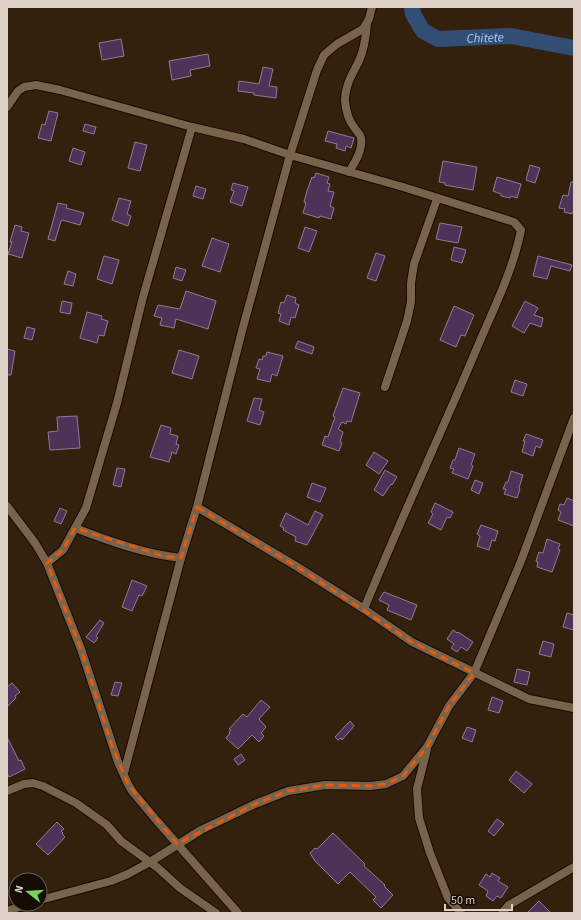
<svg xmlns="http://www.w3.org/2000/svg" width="581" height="920" font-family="'Source Sans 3',sans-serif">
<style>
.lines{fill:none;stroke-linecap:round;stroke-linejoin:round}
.river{stroke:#324e72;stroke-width:16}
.building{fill:#4e3358;stroke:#8e7c95}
.street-casing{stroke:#1a0a00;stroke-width:10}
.street{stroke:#78634d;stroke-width:8}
.marked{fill:none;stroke:#e8590c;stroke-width:3;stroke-dasharray:8 5;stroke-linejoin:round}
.labels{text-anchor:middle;stroke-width:4;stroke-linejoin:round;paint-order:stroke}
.water-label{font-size:13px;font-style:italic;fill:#a5cafb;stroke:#140d05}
</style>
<rect width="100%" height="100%" fill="#33210d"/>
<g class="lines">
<path class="river" id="s1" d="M412,7L413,14L423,31L438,39L511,36L574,48"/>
</g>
<g class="building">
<path d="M121,39L124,56L102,60L99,43Z"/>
<path d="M208,54L210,66L190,70L191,76L172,80L169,61Z"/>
<path d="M263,67L273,69L269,86L277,87L276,98L254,95V93L238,91L239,81L259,84Z"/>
<path d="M49,111L58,113L51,141L38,138L42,124L45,125Z"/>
<path d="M85,124L96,127L94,134L83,131Z"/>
<path d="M328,131L354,138L351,148L346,146L345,151L336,148L337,144L325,141Z"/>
<path d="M135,142L147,145L140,171L128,168Z"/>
<path d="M73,148L85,152L81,165L69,161Z"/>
<path d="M443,161L477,167L473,190L445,185V183L439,182Z"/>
<path d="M530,165L540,168L535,183L526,180Z"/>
<path d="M316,173L329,177L327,183L330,184L328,191L334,192L330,206L334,208L331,219L320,216L319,218L303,213L306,203L304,202L307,191L312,177L314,178Z"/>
<path d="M497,177L521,184L517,198L511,196L510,198L501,196V194L493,191Z"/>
<path d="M571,182H574V213L572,212V214L564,212L565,209L559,208L563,195L568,196Z"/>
<path d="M233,183L248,187L242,206L230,202L234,191L231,190Z"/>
<path d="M196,186L206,189L203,199L193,196Z"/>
<path d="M119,198L131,201L127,214L131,216L128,226L112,220Z"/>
<path d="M58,203L67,205L66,208L84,213L80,225L62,220L61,221L55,241L48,239Z"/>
<path d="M440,223L462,227L458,243L436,239Z"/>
<path d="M15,225L22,227L21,231L29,233L22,258L8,254L12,242H10Z"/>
<path d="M305,227L317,231L309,252L298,248Z"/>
<path d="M212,238L229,244L220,272L202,266Z"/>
<path d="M454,247L466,250L462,263L451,260Z"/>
<path d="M376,253L385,256L376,281L367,278Z"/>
<path d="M104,256L119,260L112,284L97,279Z"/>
<path d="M538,256L572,265L570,271L551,266L547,279L533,276Z"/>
<path d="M176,267L186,270L182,281L173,278Z"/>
<path d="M68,271L76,274L73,286L64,284Z"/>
<path d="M186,291L216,301L208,329L176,319L174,328L160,325L162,318L154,316L158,305L180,309Z"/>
<path d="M287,295L296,298L295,303L299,305L295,318L291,317L289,325L279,321L281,314L278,313L281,302L284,303Z"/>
<path d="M62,301L72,303L70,314L60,312Z"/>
<path d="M525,301L538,308L534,315L543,318L541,327L530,323L524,333L512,326Z"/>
<path d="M454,306L474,315L465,336L461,335L456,347L440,340Z"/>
<path d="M87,312L102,316L101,319L108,321L104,336L99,335L97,343L80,338Z"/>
<path d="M27,327L35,329L32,340L24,338Z"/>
<path d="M298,341L314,347L312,354L295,348Z"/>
<path d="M7,349L15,351L11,375H7Z"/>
<path d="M179,350L199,356L192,379L172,373Z"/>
<path d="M267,352L283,356L277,376L272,374L270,382L257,379L260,369L256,368L259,359L262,360L263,356H266Z"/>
<path d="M515,380L527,384L523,396L511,392Z"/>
<path d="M343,388L360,393L351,422L347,421L346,424L342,422L338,429L343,432L340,442L342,443L339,451L322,445L325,436L328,437L335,417L333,416Z"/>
<path d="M254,398L262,399L259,410L264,412L260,425L247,421Z"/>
<path d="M77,416L80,448L50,450L48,432L58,431L57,417Z"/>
<path d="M161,425L171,428L170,434L178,436L176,444L179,445L176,454L172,452L169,462L150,457Z"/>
<path d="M526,434L543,440L540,448L536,446L533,456L522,452L525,441H523Z"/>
<path d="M459,448L475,454L471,465L473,466L468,479L452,473L454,469L450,468L453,460H455Z"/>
<path d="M374,452L388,461L379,474L366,465Z"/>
<path d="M117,468L125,469L121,487L113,485Z"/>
<path d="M385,470L397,477L392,485L391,484L383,496L374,490Z"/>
<path d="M511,471L523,475L519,488L520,489L517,498L504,494L506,489H503L506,482H508Z"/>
<path d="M475,480L483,483L479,494L471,490Z"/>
<path d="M312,483L326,488L320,502L307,497Z"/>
<path d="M567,498L574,501V526L558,520L561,512L558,510L560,504L564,505Z"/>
<path d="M435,503L453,512L450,518L447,517L441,530L428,523L433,514L431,512Z"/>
<path d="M60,508L67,511L61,524L54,521Z"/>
<path d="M315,511L323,515L307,545L295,541L296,537L283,530L284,528L280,526L286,513L308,525Z"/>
<path d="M481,525L498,531L495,541L492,540L489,550L477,546L480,536L477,534Z"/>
<path d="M547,539L560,544L558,549L560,550L552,572L537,567L538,562L536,561L539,552L543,553Z"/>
<path d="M132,580L147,586L142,596L139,595L132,611L122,607Z"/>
<path d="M384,592L417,605L411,620L387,610L389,605L379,600Z"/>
<path d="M567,613L574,615V630L563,627Z"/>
<path d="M100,620L104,623L96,636L98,638L94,643L86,637Z"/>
<path d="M453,630L457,633L458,632L473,642L467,651L461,647L457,652L451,648L454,644L447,639Z"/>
<path d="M543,641L554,644L551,657L539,654Z"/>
<path d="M517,669L530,672L527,685L514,682Z"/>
<path d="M115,682L122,683L118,696L111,695Z"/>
<path d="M12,683L20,692L15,696L16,698L7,707V687Z"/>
<path d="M492,697L503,701L499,713L488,710Z"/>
<path d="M261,700L270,707L259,719L266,727L261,733L264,736L259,742L252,735L238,749L226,738L230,733L229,732L231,730L229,729L243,714L247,717Z"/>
<path d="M350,721L354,726L342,740L341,738L338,740L335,737Z"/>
<path d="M467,727L476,730L472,742L462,738Z"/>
<path d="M7,737L19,761L21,760L25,769L9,777L7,773Z"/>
<path d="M241,754L245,760L238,765L234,759Z"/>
<path d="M516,771L532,784L524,793L509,780Z"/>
<path d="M497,819L504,824L494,836L488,831Z"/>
<path d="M57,822L64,829L61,831L63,833L62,834L65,837L48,855L36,844Z"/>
<path d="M333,833L365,864L364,866L385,885L384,886L393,895L381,908L373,900L376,897L350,872L338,884L315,861L310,853L315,848L317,849Z"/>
<path d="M492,873L500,878L498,881L508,887L501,898L497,896L493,901L486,896L488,891L479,885L486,874L490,877Z"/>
<path d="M539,901L551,913H527Z"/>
</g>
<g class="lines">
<g class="street-casing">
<g id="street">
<path d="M7,107L18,91L24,87L36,85L60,90L192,127L244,139L290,155L242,331L197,507L181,558L124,773"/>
<path d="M349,172C355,162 363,150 361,138C360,133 356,131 354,127C348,120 346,111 345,101C345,86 352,74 359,61C364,50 366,36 367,24"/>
<path d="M385,387L407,321L411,302V283L414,264L437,199"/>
<path d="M7,506L35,543L47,563L81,649L118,762L128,784L132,791L157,821L238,913"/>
<path d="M197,507L296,566L364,609L412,642L529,699L574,708"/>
<path d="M75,528C109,541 145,554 181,558"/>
<path d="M47,563L63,550L86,508L117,403L143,297L192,127"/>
<path d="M364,609C399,523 438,440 474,355C490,316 513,272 521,230L514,222L403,187L290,155L317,70L324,55L337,44L363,29L369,19L372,7"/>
<path d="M427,749L417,789L419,818L430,853L448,898L461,913"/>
<path d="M7,791L24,784L33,783L43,786L76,803L107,825L121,841L158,868L180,888L216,913"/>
<path d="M40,900L111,881L128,874L150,862L201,830L255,804L288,791L325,785L371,786L386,784L403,776L427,747L449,706L474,673L521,561L574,418"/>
<path d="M7,911L28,904"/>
<path d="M502,913L509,905L574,867"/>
</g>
</g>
<use href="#street" class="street"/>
</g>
<path class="marked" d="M197,507L296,566L412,642L474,673L449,706L427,747L403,776L386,784L371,786L325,785L288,791L255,804L177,844L128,784L112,746L81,649L47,563L63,550L75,528L163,556L181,558Z"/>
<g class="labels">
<g class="water-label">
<text dy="5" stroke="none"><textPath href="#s1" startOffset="91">Chitete</textPath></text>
</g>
</g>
<rect width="581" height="920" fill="none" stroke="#dcd0c4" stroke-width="16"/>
<g transform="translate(28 892) rotate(287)"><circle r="19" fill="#140d05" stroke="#645b51"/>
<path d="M0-3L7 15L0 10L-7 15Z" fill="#77d259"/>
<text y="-6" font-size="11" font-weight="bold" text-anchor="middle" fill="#dcd0c4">N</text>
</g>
<path d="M445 904v6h67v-6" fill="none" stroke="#dcd0c4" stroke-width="2"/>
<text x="451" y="904" font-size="12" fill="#dcd0c4" stroke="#140d05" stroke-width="3" paint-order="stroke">50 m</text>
</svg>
